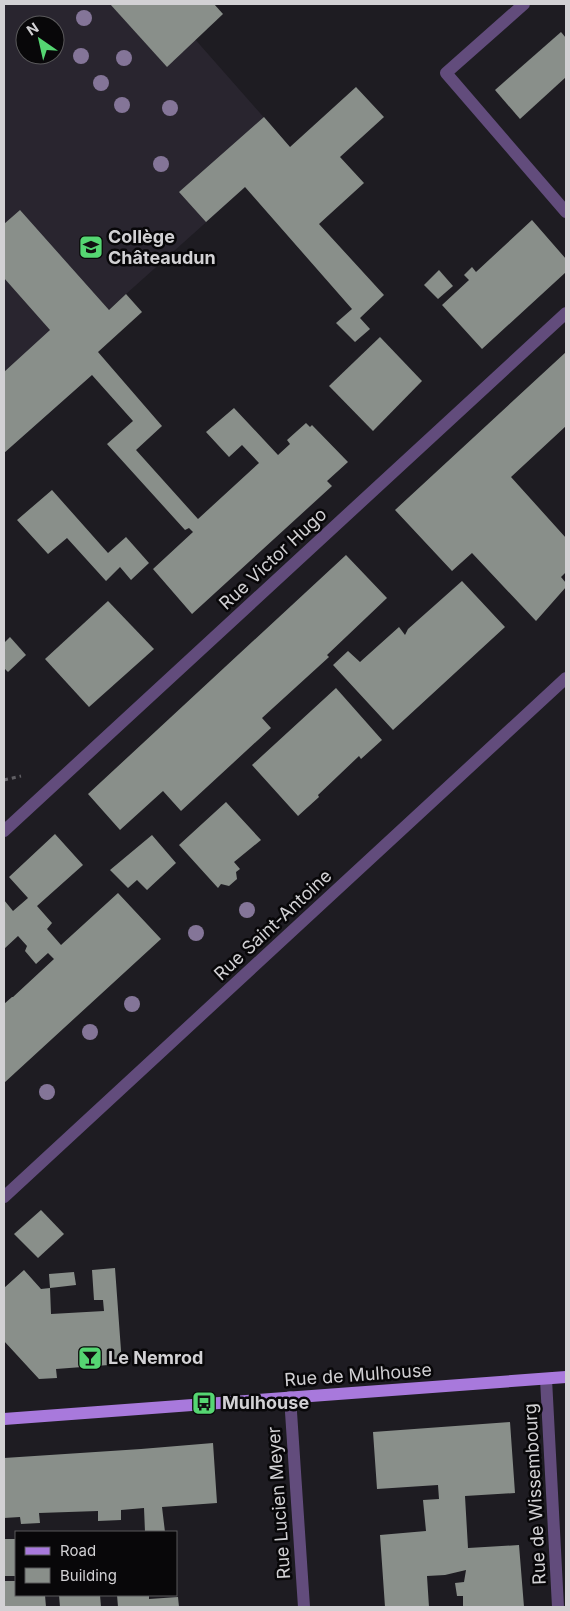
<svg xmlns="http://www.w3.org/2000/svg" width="570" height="1611" font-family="Inter,sans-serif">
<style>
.built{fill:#29252f;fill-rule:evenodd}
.building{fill:#898f8a}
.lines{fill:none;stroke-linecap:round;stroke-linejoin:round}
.path{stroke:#605f64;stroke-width:3;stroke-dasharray:4 4;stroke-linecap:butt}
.minor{stroke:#624c7c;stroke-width:12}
.major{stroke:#a879dc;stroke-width:12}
.tree{fill:#847598}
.labels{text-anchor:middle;stroke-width:5;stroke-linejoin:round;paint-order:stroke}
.poi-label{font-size:18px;font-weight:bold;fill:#d2d1d4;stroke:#080709;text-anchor:start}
.street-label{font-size:18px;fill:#d2d1d4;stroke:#080709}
</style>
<rect width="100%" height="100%" fill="#1e1c22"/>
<path class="built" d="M4,4H164L290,147L67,347L91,376L4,453ZM25,25H55V55H25Z"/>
<g class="building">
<path d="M110,4H214L223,14L167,67Z"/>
<path d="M561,32L566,38V77L520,119L495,90Z"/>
<path d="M356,87L384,117L340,157L364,183L319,224L384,295L360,318L370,329L355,342L336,323L352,309L245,187L206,222L179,192L264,117L290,147Z"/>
<path d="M20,210L109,310L126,294L142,312L98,352L162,426L136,450L198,519L259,463L242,445L229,457L206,432L234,408L278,455L290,444L287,440L306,423L310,427L312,425L348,462L327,481L332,486L192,614L153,569L193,532L189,528L185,530L107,444L133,421L92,375L4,453V372L50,330L4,278V224Z"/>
<path d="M532,220L566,259V272L482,349L442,305L469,280L464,275L472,267L476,272Z"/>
<path d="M439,270L453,286L438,299L424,285Z"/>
<path d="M380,337L422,381L373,431L329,386Z"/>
<path d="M566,352V426L511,477L566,538V572L561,577L566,583V587L536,621L472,553L452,571L395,510Z"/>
<path d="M52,490L108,553L126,537L149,563L131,580L120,567L106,581L67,538L48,554L17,520Z"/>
<path d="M346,555L387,598L327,655L329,657L262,718L271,728L181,811L163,791L120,830L88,794Z"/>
<path d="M462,581L505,627L393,730L333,665L348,651L360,662L399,627L405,635L408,629Z"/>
<path d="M108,601L154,649L89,707L45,659Z"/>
<path d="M10,637L26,655L8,672L4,668V643Z"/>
<path d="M336,688L382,740L361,759L359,756L318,795L319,797L298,816L252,765Z"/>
<path d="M226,802L261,840L234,862L240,869L236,872L237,879L229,886L221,884L218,888L179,845Z"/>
<path d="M55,834L83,865L37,906L52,923L47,929L61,945L118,893L161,939L4,1083V1004L12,997H13L54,959L48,953L36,964L25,951L27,946L18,936L4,949V900L13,911L28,898L9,877Z"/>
<path d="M152,835L176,863L147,890L137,880L128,888L110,870Z"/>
<path d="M41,1210L64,1234L38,1258L14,1234Z"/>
<path d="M115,1268L122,1364L56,1369L57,1378L39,1379L4,1341V1288L24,1270L41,1289L50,1288L51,1314L104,1311L103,1300H94L92,1270Z"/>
<path d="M74,1272L76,1285L50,1288L49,1274Z"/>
<path d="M510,1422L515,1493L465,1496L468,1548L519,1545L524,1607H463V1596H457L455,1583L464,1582L466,1570L445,1575L427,1576L429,1607H385L380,1535L426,1531L423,1500L439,1499L438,1485L377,1489L373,1432Z"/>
<path d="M213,1443L217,1503L162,1507L165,1532H145L144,1508L121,1510V1520L98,1521V1511L39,1513L40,1523L21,1524L20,1517L4,1518V1458L141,1449Z"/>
<rect x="4" y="1539" width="12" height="37"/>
<path d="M4,1581H16V1595H45L46,1607H4Z"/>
<path d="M59,1595H100L101,1607H60Z"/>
<path d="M117,1595H149V1599L178,1597L179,1607H118Z"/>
</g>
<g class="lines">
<path class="path" d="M4,780L21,776"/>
<g class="minor">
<path d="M524,4L446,73L566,212"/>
<path d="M4,831L566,313"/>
<path d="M4,1197L566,678"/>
<path d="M546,1379L558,1607"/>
<path d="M290,1397L304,1607"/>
</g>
<path class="major" d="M4,1419L566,1377"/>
</g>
<g class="tree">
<circle cx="84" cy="18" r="8"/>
<circle cx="81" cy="56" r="8"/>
<circle cx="124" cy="58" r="8"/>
<circle cx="101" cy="83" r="8"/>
<circle cx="122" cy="105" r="8"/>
<circle cx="170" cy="108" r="8"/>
<circle cx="161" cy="164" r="8"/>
<circle cx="247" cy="910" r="8"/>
<circle cx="196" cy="933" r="8"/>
<circle cx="132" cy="1004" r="8"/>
<circle cx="90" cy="1032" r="8"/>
<circle cx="47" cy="1092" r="8"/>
</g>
<defs>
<g id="school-square" transform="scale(1.25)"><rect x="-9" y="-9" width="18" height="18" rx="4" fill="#55d672" stroke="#080709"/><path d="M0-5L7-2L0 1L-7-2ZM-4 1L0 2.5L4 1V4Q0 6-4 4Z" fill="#111"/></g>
<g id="bar-square" transform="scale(1.25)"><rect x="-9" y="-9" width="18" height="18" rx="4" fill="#55d672" stroke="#080709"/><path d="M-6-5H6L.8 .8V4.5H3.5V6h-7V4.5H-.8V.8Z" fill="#111"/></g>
<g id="bus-square" transform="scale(1.25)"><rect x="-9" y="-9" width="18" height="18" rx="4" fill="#55d672" stroke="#080709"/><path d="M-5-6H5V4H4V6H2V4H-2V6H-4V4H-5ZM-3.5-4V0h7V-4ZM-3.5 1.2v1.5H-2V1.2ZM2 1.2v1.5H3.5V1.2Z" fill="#111"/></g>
</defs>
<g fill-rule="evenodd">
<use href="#school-square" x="91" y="247"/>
<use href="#bar-square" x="90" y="1358"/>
<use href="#bus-square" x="204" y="1403"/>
</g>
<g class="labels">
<g class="poi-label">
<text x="108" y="243">Collège<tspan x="108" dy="21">Châteaudun</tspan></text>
<text x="108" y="1364">Le Nemrod</text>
<text x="222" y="1409">Mulhouse</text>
</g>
<g class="street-label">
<text transform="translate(273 559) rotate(-43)" y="6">Rue Victor Hugo</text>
<text transform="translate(273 925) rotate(-43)" y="6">Rue Saint-Antoine</text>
<text transform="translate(358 1375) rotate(-4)" y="6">Rue de Mulhouse</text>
<text transform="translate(535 1494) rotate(-93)" y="6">Rue de Wissembourg</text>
<text transform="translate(279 1503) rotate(-94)" y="6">Rue Lucien Meyer</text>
</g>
</g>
<rect width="570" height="1611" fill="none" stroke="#d2d1d4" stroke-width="10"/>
<rect x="15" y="1531" width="162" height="65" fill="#080709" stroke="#59585a"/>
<rect x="25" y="1547" width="25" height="8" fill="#a879dc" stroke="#59585a"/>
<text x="60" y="1556" font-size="15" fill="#d2d1d4">Road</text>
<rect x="25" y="1568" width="25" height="15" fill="#898f8a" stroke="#59585a"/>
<text x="60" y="1581" font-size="15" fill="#d2d1d4">Building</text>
<g transform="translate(40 40) rotate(326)"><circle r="24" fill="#080709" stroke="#59585a"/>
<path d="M0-4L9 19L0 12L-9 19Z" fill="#55d672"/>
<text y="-8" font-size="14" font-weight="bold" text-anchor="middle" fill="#d2d1d4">N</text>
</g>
</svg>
